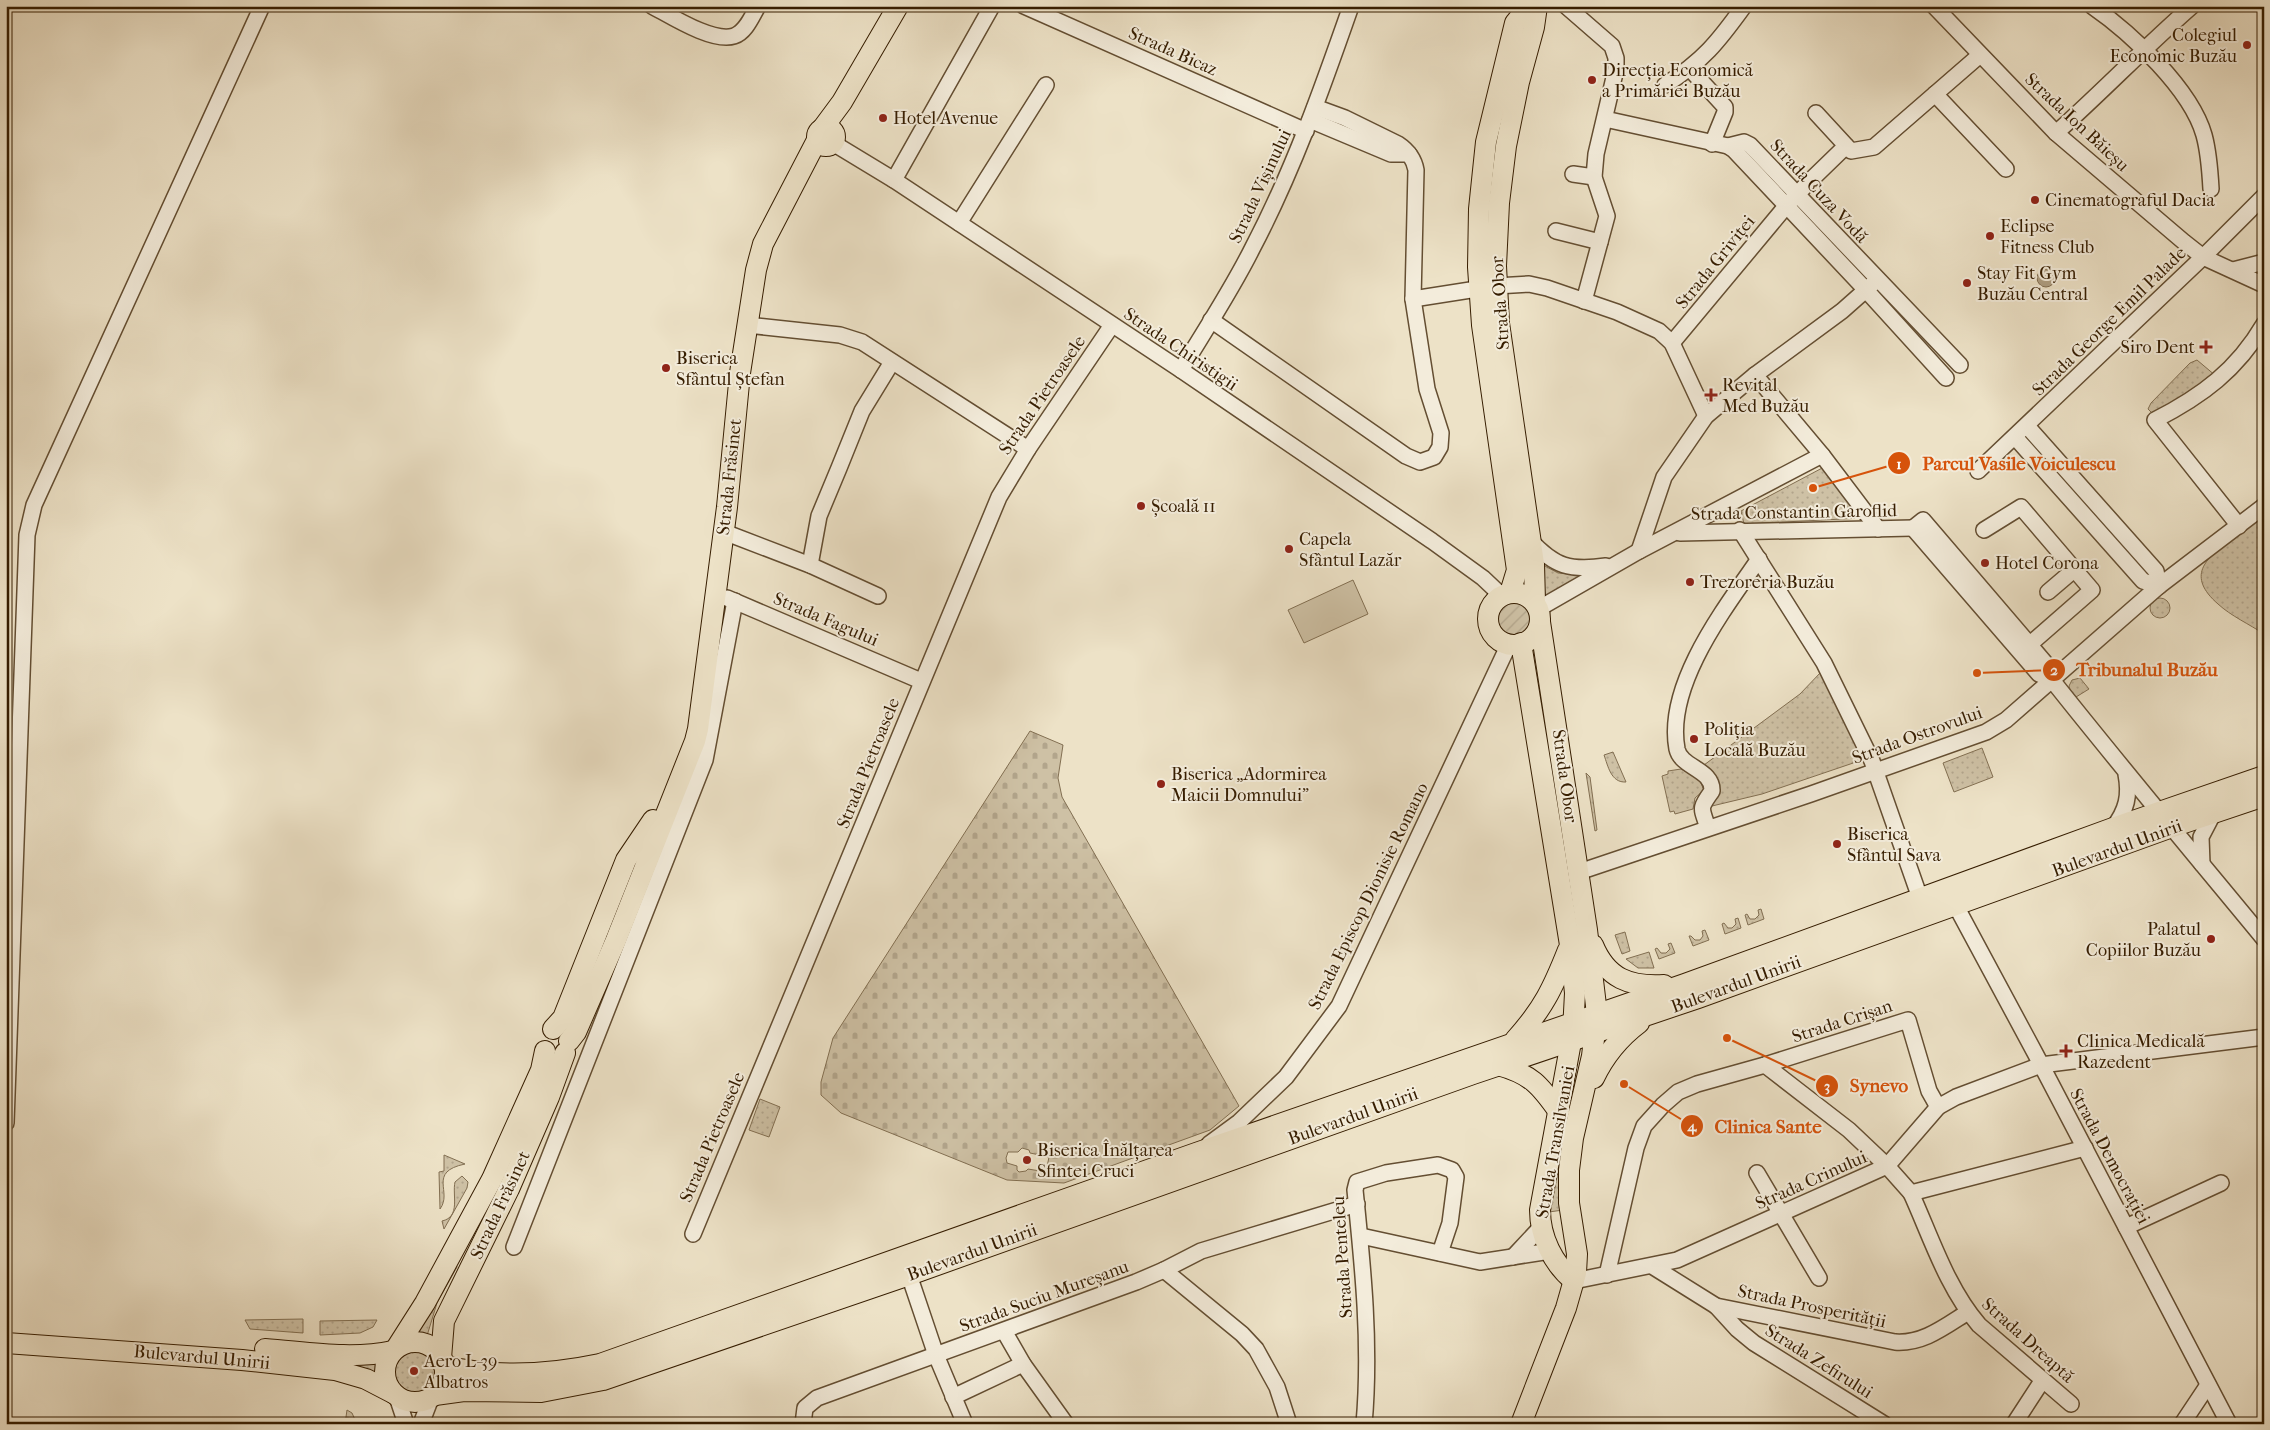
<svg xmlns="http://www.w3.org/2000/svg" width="2270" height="1430" font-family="'IM FELL French Canon',serif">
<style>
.grass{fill:url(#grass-dots);stroke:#826f52}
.cemetery{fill:url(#cemetery-stones);stroke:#826f52;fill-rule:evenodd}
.garden{fill:url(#garden-furrows);stroke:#826f52}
.pitch{fill:#cec1a5;stroke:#826f52}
.water{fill:#af9f83;stroke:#7f6b4f}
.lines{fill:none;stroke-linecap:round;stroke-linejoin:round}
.minor-casing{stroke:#644e32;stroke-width:18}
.major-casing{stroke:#361d00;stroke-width:22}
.minor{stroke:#f3ecdb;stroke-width:15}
.major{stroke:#ede2c7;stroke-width:20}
.poi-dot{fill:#8f2418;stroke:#f3ecdb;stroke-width:2}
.labels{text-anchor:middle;stroke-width:4;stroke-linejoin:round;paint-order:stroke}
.poi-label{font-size:18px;fill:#361d00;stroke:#f3ecdb;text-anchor:start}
.street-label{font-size:18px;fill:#361d00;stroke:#f3ecdb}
.leader{fill:none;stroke:#d6530b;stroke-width:2}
.callout-dot{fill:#d6530b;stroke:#f3ecdb;stroke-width:2}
.mark-label{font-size:15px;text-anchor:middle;font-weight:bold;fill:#fff}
.callout-label{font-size:19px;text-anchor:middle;font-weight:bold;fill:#d6530b;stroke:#f3ecdb;stroke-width:4;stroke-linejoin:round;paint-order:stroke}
</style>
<defs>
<pattern id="grass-dots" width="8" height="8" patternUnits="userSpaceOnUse" patternTransform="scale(1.25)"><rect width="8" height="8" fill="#cec1a5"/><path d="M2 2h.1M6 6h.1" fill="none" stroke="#b2a58c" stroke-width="1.8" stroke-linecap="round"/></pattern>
<pattern id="cemetery-stones" width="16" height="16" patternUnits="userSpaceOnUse" patternTransform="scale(1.25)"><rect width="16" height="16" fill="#cec1a5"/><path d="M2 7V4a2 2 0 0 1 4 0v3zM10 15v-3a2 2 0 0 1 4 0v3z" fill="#b2a58c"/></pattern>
<pattern id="garden-furrows" width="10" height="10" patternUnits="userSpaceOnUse" patternTransform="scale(1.25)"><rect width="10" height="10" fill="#cec1a5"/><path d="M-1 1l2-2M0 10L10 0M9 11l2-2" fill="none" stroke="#b2a58c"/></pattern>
</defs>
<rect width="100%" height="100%" fill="#ede2c7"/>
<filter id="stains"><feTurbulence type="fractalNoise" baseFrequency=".004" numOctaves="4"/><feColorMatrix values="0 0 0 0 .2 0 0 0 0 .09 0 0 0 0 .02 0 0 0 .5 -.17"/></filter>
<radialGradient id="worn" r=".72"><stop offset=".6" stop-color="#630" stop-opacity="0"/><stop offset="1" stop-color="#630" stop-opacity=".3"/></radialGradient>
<g class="grass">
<path d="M2197,360L2216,376L2154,415L2148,409L2151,403L2190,363Z"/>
<path d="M2041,448L2144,569L2142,571L2036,452Z"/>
<path d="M1826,466L1863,518L1744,524L1741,511Z"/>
<path d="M2264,513V634C2249,624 2231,616 2218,604C2186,576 2205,559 2230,540C2241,531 2252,522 2264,513Z"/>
<path d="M1543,565L1558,573L1585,575L1545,598Z"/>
<circle cx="2160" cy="608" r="10"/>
<path d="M1821,672L1865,759L1762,794L1712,806L1704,765L1800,694Z"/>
<path d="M2080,678L2089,689L2076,697L2071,693L2069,686L2072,680Z"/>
<path d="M1982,748L1993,777L1954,792L1943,763Z"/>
<path d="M1613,752L1626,782C1611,783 1608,766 1604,755Z"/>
<path d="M1681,769L1699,779L1704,790L1695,798L1693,809L1675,814L1674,811L1670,812L1662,776L1668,774V771Z"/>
<path d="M1586,773L1590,777L1597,830L1595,831Z"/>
<path d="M1761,909L1764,919L1748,925L1745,915L1747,914L1750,919H1755L1759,915L1758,910Z"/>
<path d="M1738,918L1741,928L1725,934L1722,924L1724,923L1728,928H1732L1736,924L1735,919Z"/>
<path d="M1705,930L1709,940L1693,946L1689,936H1691L1695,940H1700L1703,936L1702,931Z"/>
<path d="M1625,932L1630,951L1622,954L1615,935Z"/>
<path d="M1671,943L1675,953L1659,959L1655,949L1657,948L1661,953H1666L1670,949L1668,944Z"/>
<path d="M1649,952L1654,968H1638L1626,959Z"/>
<path d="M1588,1059L1563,1210L1549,1212L1581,1061Z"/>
<path d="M760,1099L780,1107L769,1137L749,1130Z"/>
<path d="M444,1155L465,1164C427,1172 453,1192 440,1209L439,1172L444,1171Z"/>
<path d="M462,1176L468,1182L467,1188L444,1229L442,1221C461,1217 452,1195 455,1182Z"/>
<path d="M456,1264L457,1267L437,1303L426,1339L412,1335Z"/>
<path d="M303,1319V1333L250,1329L245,1320Z"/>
<path d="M377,1320L373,1327L360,1333L320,1335V1321Z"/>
<circle cx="414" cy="1372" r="22"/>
<path d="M266,1355L380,1360L377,1367L378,1379Z"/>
<path d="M347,1410L352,1413L357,1424H345Z"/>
</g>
<path class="cemetery" d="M1030,731L1063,745L1058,778L1062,797L1239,1106L1210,1130L1064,1183L1007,1180L841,1113L821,1095V1082L833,1038ZM1022,1148L1029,1150L1030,1153L1049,1157L1046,1172L1028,1169L1026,1171L1019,1172L1017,1170V1166L1007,1163L1006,1158L1008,1152H1018Z"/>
<circle class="garden" cx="1514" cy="618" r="21"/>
<path class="pitch" d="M1353,580L1368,614L1304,643L1288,610Z"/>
<circle class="water" cx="2046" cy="278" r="9"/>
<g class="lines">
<g class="minor-casing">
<g id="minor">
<path d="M652,6C671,16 713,43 734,36C746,32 752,16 758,6"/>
<path d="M1024,6L1306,131"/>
<path d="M1566,6L1612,46L1616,58V69L1596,154L1594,177L1607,216L1584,301"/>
<path d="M1934,6L2056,133L2184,242L2203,257L2264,285"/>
<path d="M2092,6C2131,33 2191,89 2204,135C2209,153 2210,171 2211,189"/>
<path d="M1690,69L1725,107V112L1712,144"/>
<path d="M1665,85C1703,61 1718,42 1744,6"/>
<path d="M1935,94L2006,169"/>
<path d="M1816,113L1851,151L1874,147L1980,55"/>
<path d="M1605,119L1728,146L1734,150L1866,290L1946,378"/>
<path d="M1310,120L1391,154H1409"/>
<path d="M2056,133C2102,92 2145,47 2192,6"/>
<path d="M833,143L894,180L1181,370L1432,541L1483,578L1502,596"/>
<path d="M1728,146L1744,142L1750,145L1960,365"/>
<path d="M1573,174L1594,177"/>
<path d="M1813,178L1846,146"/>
<path d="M894,180L992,6"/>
<path d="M959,223L1046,85"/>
<path d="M1556,231L1600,242"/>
<path d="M2233,270L2264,262"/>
<path d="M1413,299L1496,286L1529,284L1547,288L1617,312L1659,331L1672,343L1706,416"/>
<path d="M1211,320L1406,456L1420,462L1434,457L1440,447L1441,433L1427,389L1413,299L1416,170C1414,159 1407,150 1398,144L1345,118L1315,107"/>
<path d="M747,325L840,335L862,342L1028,449"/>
<path d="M1672,343L1787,205L1806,185"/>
<path d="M1181,370C1205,330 1231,291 1252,249C1293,171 1322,89 1351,6"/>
<path d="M1755,375L1822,455L1878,529"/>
<path d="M2027,426L2156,571L2159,586"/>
<path d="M2015,437L2143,581L2159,586"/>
<path d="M1978,471L2203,257L2264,196"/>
<path d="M2239,526L2155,420C2202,396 2237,370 2264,324"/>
<path d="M1913,528L1923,520L2047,665L2052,680C2121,767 2193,853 2264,939"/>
<path d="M1913,528L2039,674L2052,680"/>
<path d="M1740,530L1824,663L1872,761L1920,898"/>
<path d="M1984,530L2021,507L2092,590L2029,645"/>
<path d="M724,532L810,565L878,596"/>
<path d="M1680,533L1913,528"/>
<path d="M1530,540C1555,567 1570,571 1606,566"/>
<path d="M1639,551L1664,477L1706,416L1755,375L1842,311L1877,280"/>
<path d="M810,565L819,516L839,468L862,411L892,362"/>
<path d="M2048,592L2075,569"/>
<path d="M727,598L921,681"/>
<path d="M1538,609L1639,551L1822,455"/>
<path d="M1708,828C1701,807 1699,809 1712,791C1713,769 1681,768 1677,749C1665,685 1725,608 1759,559"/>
<path d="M2113,828C2127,810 2130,795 2126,774"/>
<path d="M2202,864L2201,837L2213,814"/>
<path d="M1579,872L1811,794L1986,732L2006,720L2159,586L2264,506"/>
<path d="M1956,906L2035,1053L2229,1424"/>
<path d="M1765,1065L1849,1130L1887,1166L1911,1193L2085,1148"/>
<path d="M6,1123L27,535L34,505L262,6"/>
<path d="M1209,1144L1239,1122L1286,1077L1339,1006L1509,644"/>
<path d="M1757,1173L1819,1278"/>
<path d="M1911,1193C1931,1237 1947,1288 1979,1325L2071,1404"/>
<path d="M2126,1227L2221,1183"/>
<path d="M693,1234L999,497L1028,449L1112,325"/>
<path d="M1361,1236L1480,1262L1550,1251"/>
<path d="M514,1247L705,760L735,601"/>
<path d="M1513,1257L1541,1227"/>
<path d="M906,1266L936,1355L965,1424"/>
<path d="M1652,1266L1716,1306L1895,1342C1923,1344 1944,1327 1968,1312"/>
<path d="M1164,1270L1242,1334L1256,1349L1277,1387L1289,1424"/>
<path d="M1607,1275L1636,1148L1644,1126L1663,1105L1678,1092L1697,1084L1765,1065L1908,1020L1929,1091L1938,1107"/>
<path d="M1574,1281L1677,1260L1887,1166L1938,1107L1956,1097L2041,1065L2264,1037"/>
<path d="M1716,1306L1737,1329L1754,1343L1884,1424"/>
<path d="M1004,1331L1023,1364L1066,1424"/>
<path d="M397,1397L406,1424"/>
<path d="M953,1397L1023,1364"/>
<path d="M421,1424L431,1398"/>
<path d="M803,1424L805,1408L817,1398L1136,1282L1164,1270L1201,1251L1357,1204"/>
<path d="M1364,1424C1371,1346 1363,1268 1355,1190L1357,1182L1386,1173L1438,1165L1452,1170L1456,1177L1450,1223L1440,1253"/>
<path d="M2014,1424L2042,1381"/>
<path d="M2182,1424L2208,1385"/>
</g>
</g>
<g class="major-casing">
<g id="major">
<circle cx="826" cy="137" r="9"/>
<path d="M822,129L842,102L898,6"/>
<path d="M1510,593L1517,570L1482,325L1478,267L1479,209L1486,142L1515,23L1529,6"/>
<circle cx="1514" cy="619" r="26"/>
<path d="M1535,602L1534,564L1499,323L1496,266L1499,203L1506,146L1519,82L1534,27L1537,6"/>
<path d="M1521,643L1570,945L1575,993L1573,1031L1540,1210C1540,1237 1553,1264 1574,1281"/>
<path d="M1593,945C1607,979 1630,987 1664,985"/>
<path d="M553,1029L563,1018L626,860L653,820"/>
<path d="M1515,1040C1543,1009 1553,988 1568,950"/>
<path d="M569,1041L576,1032L616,940L695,741L698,729L727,507L740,373L756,270L763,244L817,140"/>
<path d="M1498,1065C1531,1074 1540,1085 1559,1112"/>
<path d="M1594,1078C1605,1055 1619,1038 1639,1023"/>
<circle cx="415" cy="1372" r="30"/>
<path d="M6,1343L242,1360L335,1370L366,1379L393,1393"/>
<path d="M397,1347L425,1303L492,1179L541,1070L545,1051"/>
<path d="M265,1349C307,1352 351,1360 393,1351"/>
<path d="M441,1358L444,1321L509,1189L549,1097L565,1053"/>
<path d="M444,1366C497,1378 548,1375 600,1364L1196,1153L1685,984L2113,828L2264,776"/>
<path d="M435,1395L464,1391L541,1392L603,1380L909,1275L1473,1074L1698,998L2172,827L2264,796"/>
<path d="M1521,1424L1566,1308L1576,1273L1577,1254L1569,1203V1170L1573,1138L1592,1056L1597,1014L1587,930L1540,622"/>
</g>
</g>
<use href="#minor" class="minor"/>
<use href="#major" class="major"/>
</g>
<g class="poi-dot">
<circle cx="2247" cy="45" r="5"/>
<circle cx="1592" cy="80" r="5"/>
<circle cx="883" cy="118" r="5"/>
<circle cx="2035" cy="200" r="5"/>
<circle cx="1990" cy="236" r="5"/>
<circle cx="1967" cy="283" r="5"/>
<path d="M2203.5 339.5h5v5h5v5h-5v5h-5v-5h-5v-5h5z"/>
<circle cx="666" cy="368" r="5"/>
<path d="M1708.5 387.5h5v5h5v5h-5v5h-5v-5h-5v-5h5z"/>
<circle cx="1141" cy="506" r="5"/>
<circle cx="1289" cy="549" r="5"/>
<circle cx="1985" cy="563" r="5"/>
<circle cx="1690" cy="582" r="5"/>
<circle cx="1694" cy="739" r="5"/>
<circle cx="1161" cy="784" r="5"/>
<circle cx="1837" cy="844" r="5"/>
<circle cx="2211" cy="939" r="5"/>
<path d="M2063.5 1043.5h5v5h5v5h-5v5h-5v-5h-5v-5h5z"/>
<circle cx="1027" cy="1160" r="5"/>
<circle cx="414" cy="1371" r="5"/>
</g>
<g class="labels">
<g class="poi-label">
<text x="2237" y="41" text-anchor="end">Colegiul<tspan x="2237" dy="21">Economic Buzău</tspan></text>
<text x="1602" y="76">Direcţia Economică<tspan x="1602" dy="21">a Primăriei Buzău</tspan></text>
<text x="893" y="124">Hotel Avenue</text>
<text x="2045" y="206">Cinematograful Dacia</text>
<text x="2000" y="232">Eclipse<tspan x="2000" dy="21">Fitness Club</tspan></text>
<text x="1977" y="279">Stay Fit Gym<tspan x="1977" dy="21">Buzău Central</tspan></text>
<text x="2195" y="353" text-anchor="end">Siro Dent</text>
<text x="676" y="364">Biserica<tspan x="676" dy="21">Sfântul Ștefan</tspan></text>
<text x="1722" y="391">Revital<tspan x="1722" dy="21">Med Buzău</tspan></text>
<text x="1151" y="512">Școală 11</text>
<text x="1299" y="545">Capela<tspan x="1299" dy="21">Sfântul Lazăr</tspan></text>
<text x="1995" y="569">Hotel Corona</text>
<text x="1700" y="588">Trezoreria Buzău</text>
<text x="1704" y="735">Poliția<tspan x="1704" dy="21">Locală Buzău</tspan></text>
<text x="1171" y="780">Biserica „Adormirea<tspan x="1171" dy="21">Maicii Domnului”</tspan></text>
<text x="1847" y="840">Biserica<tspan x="1847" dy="21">Sfântul Sava</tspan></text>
<text x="2201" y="935" text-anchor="end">Palatul<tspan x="2201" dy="21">Copiilor Buzău</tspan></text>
<text x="2077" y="1047">Clinica Medicală<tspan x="2077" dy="21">Razedent</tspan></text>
<text x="1037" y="1156">Biserica Înălțarea<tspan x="1037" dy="21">Sfintei Cruci</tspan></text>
<text x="424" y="1367">Aero L-39<tspan x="424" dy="21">Albatros</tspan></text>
</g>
<g class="street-label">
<text transform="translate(1173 51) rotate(24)" y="6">Strada Bicaz</text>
<text transform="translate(2077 122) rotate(43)" y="6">Strada Ion Băieșu</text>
<text transform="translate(1260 186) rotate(-65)" y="6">Strada Vișinului</text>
<text transform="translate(1819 191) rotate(47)" y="6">Strada Cuza Vodă</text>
<text transform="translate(1715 262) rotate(-51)" y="6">Strada Griviței</text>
<text transform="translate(1500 303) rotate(-94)" y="6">Strada Obor</text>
<text transform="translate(2109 321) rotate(-44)" y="6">Strada George Emil Palade</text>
<text transform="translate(1181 349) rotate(34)" y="6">Strada Chiristigii</text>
<text transform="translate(1042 395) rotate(-56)" y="6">Strada Pietroasele</text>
<text transform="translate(729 477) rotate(-84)" y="6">Strada Frăsinet</text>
<text transform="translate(1794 512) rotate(-1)" y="6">Strada Constantin Garoflid</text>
<text transform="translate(826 619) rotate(23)" y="6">Strada Fagului</text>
<text transform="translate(1917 735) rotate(-20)" y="6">Strada Ostrovului</text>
<text transform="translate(868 763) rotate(-68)" y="6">Strada Pietroasele</text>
<text transform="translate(1565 776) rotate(82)" y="6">Strada Obor</text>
<text transform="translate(2117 848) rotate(-20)" y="6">Bulevardul Unirii</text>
<text transform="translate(1368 896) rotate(-64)" y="6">Strada Episcop Dionisie Romano</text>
<text transform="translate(1736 984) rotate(-20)" y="6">Bulevardul Unirii</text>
<text transform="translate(1842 1021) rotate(-18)" y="6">Strada Crișan</text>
<text transform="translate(1353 1116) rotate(-20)" y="6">Bulevardul Unirii</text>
<text transform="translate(712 1137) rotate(-67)" y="6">Strada Pietroasele</text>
<text transform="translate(1555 1142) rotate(-80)" y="6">Strada Transilvaniei</text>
<text transform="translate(2110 1156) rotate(62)" y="6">Strada Democrației</text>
<text transform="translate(1811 1180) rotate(-24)" y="6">Strada Crinului</text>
<text transform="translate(500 1205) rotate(-65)" y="6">Strada Frăsinet</text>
<text transform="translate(972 1252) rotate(-20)" y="6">Bulevardul Unirii</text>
<text transform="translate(1342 1257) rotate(-94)" y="6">Strada Penteleu</text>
<text transform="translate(1044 1296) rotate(-20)" y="6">Strada Suciu Mureșanu</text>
<text transform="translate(1812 1306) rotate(12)" y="6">Strada Prosperității</text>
<text transform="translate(2028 1340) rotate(42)" y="6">Strada Dreaptă</text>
<text transform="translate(202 1357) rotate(5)" y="6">Bulevardul Unirii</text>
<text transform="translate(1819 1361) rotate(32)" y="6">Strada Zefirului</text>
</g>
</g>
<path class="leader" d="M1813 488L1899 463M1977 673L2054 670M1727 1038L1827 1086M1624 1084L1692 1126"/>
<g class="callout-dot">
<circle cx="1813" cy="488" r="5"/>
<circle cx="1977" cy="673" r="5"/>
<circle cx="1727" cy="1038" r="5"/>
<circle cx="1624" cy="1084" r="5"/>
<circle cx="1899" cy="463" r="12"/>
<circle cx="2054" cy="670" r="12"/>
<circle cx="1827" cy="1086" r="12"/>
<circle cx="1692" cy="1126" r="12"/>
</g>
<g class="mark-label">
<text x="1899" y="469">1</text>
<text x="2054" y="675">2</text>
<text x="1827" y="1091">3</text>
<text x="1692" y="1131">4</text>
</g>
<g class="callout-label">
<text x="2019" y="470">Parcul Vasile Voiculescu</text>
<text x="2147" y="676">Tribunalul Buzău</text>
<text x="1879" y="1092">Synevo</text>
<text x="1768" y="1133">Clinica Sante</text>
</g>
<rect width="2270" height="1430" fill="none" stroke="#ede2c7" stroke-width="25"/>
<rect x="8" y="8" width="2255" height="1415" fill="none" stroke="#361d00" stroke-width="2.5"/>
<rect x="12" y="12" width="2245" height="1405" fill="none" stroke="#361d00"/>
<rect width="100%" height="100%" filter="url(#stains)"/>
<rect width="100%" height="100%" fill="url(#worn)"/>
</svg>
